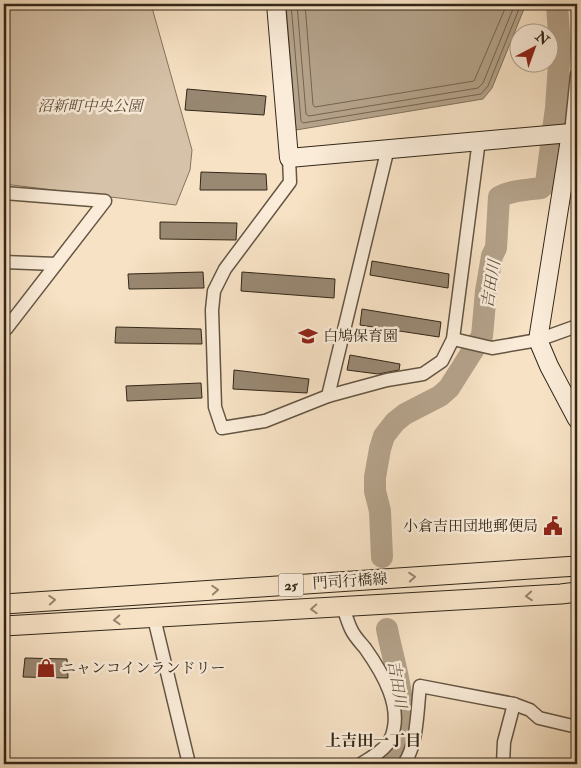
<svg xmlns="http://www.w3.org/2000/svg" width="581" height="768" font-family="'IM FELL Double Pica','Noto Serif JP',serif">
<style>
.green{fill:#d6c2a8;stroke:#847460}
.water{fill:#b4a28a;stroke:#80715c}
.lines{fill:none;stroke-linecap:round;stroke-linejoin:round}
.shore{stroke:#746451;stroke-width:1}
.river{stroke:#b4a28a;stroke-width:22}
.building{fill:#998872;stroke:#332718}
.street-casing{stroke:#645643;stroke-width:15}
.secondary-casing{stroke:#332718;stroke-width:20}
.primary-casing{stroke:#332718;stroke-width:21}
.street{stroke:#faecd9;stroke-width:12}
.secondary{stroke:#faecd9;stroke-width:18}
.primary{stroke:#f7e2c5;stroke-width:19}
.oneway{stroke:#95846e}
.labels{text-anchor:middle;stroke-width:5;stroke-linejoin:round;paint-order:stroke}
.shield{fill:#faecd9;stroke:#6f6252;stroke-width:1}
.shield-label{font-size:14px;font-weight:bold;fill:#332718}
.park-label{font-size:15px;font-style:italic;fill:#5c4e3c;stroke:#faecd9}
.poi-label{font-size:15px;fill:#332718;stroke:#faecd9;text-anchor:start}
.street-label{font-size:15px;fill:#332718;stroke:#faecd9}
.water-label{font-size:16px;font-style:italic;fill:#605240;stroke:#faecd9}
.neighbourhood-label{font-size:16px;font-weight:bold;fill:#332718;stroke:#faecd9}
</style>
<rect width="100%" height="100%" fill="#f7e2c5"/>
<filter id="stains"><feTurbulence type="fractalNoise" baseFrequency=".004" numOctaves="4"/><feColorMatrix values="0 0 0 0 .2 0 0 0 0 .09 0 0 0 0 .02 0 0 0 .5 -.17"/></filter>
<radialGradient id="worn" r=".72"><stop offset=".6" stop-color="#630" stop-opacity="0"/><stop offset="1" stop-color="#630" stop-opacity=".3"/></radialGradient>
<path class="green" d="M4,4H151L192,150L190,170L176,205L4,184Z"/>
<path class="water" d="M286,4H526L492,88L483,99L296,130Z"/>
<g class="lines">
<g class="shore">
<path d="M291,4L301,121L303,123L481,94L488,86L521,4"/>
<path d="M297,4L306,114L309,116L478,88L483,83L515,4"/>
<path d="M305,4L313,105L315,107L474,81L507,4"/>
</g>
<g class="river">
<path d="M382,557L380,511L375,491V477L380,449L384,436L395,422L405,414L440,396L449,388L482,336L486,291L492,256L496,248L499,197C512,190 527,190 541,188L546,183L556,108L560,49L557,4"/>
<path d="M384,764C390,759 395,753 398,746C412,716 393,661 387,629"/>
</g>
</g>
<g class="building">
<path d="M187,89L266,96L264,115L185,110Z"/>
<path d="M201,172L266,174L267,190H200Z"/>
<path d="M160,222L237,223L236,240L160,239Z"/>
<path d="M372,261L449,274L448,288L370,275Z"/>
<path d="M203,272L204,288L129,289L128,274Z"/>
<path d="M242,272L335,279L334,298L241,291Z"/>
<path d="M362,309L441,322L439,337L360,325Z"/>
<path d="M116,327L201,329L202,344L115,343Z"/>
<path d="M350,355L400,364L399,370L378,374L347,370Z"/>
<path d="M234,370L309,379L307,393L233,389Z"/>
<path d="M201,383L202,398L127,401L126,386Z"/>
<path d="M25,658L67,659L68,678L23,677Z"/>
</g>
<g class="lines">
<g class="street-casing">
<g id="street">
<path d="M577,74L571,133L577,132"/>
<path d="M289,158L290,182L225,269L214,291L212,310L215,407L222,428L265,421L328,396L387,380L423,374L442,361L453,339L479,140"/>
<path d="M4,193L105,201L6,329H4"/>
<path d="M4,262L56,264"/>
<path d="M453,339L492,348L538,340L577,326"/>
<path d="M328,396L388,148"/>
<path d="M343,608C346,615 348,623 351,629C354,636 360,642 365,648C382,672 405,709 390,740C385,750 370,758 361,764"/>
<path d="M154,618L189,764"/>
<path d="M514,704L530,710L539,718L577,727"/>
<path d="M404,764C418,743 417,710 420,686L514,704L504,742L503,764"/>
</g>
</g>
<g class="secondary-casing">
<path id="secondary" d="M276,4L289,158L571,133L538,340L549,366L577,419"/>
</g>
<g class="primary-casing">
<g id="primary">
<path d="M4,604L577,566"/>
<path d="M4,626L561,594L577,592"/>
</g>
</g>
<use href="#street" class="street"/>
<use href="#secondary" class="secondary"/>
<use href="#primary" class="primary"/>
</g>
<defs><path id="oneway-chevron" d="M-2-3.5L2.5 0L-2 3.5" fill="none" stroke-width="1.6" stroke-linecap="round" stroke-linejoin="round" transform="scale(1.25)"/></defs>
<g class="oneway">
<use href="#oneway-chevron" transform="translate(412 577) rotate(-4)"/>
<use href="#oneway-chevron" transform="translate(215 590) rotate(-4)"/>
<use href="#oneway-chevron" transform="translate(529 596) rotate(176)"/>
<use href="#oneway-chevron" transform="translate(52 600) rotate(-4)"/>
<use href="#oneway-chevron" transform="translate(314 609) rotate(177)"/>
<use href="#oneway-chevron" transform="translate(117 620) rotate(177)"/>
</g>
<defs>
<g id="school-bare" transform="scale(1.5)"><path d="M0-5L7-2L0 1L-7-2ZM-4 1L0 2.5L4 1V4Q0 6-4 4Z" fill="#8f2418" stroke="#faecd9" stroke-width="2.5" paint-order="stroke"/></g>
<g id="civic-bare" transform="scale(1.5)"><path d="M-.6-6.5H3V-4.5H.6V-3L4-1V1h2V6H-6V1h2V-1L-.6-3ZM-1.2 2.5V6h2.4V2.5Z" fill="#8f2418" stroke="#faecd9" stroke-width="2.5" paint-order="stroke"/></g>
<g id="shop-bare" transform="scale(1.5)"><path d="M-5-2.5h2.3a2.7 3.5 0 0 1 5.4 0H5L5.5 6h-11ZM-1.5-2.5h3a1.5 2.3 0 0 0-3 0Z" fill="#8f2418" stroke="#faecd9" stroke-width="2.5" paint-order="stroke"/></g>
</defs>
<g fill-rule="evenodd">
<use href="#school-bare" x="308" y="336"/>
<use href="#civic-bare" x="553" y="526"/>
<use href="#shop-bare" x="46" y="668"/>
</g>
<g class="labels">
<rect class="shield" x="278.5" y="573.5" width="25" height="23" rx="4"/>
<g class="shield-label">
<text x="291" y="590">25</text>
</g>
<g class="park-label">
<text x="90" y="111">沼新町中央公園</text>
</g>
<g class="poi-label">
<text x="323" y="341">白鳩保育園</text>
<text x="538" y="531" text-anchor="end">小倉吉田団地郵便局</text>
<text x="61" y="673">ニャンコインランドリー</text>
</g>
<g class="street-label">
<text transform="translate(350 581) rotate(-4)" y="5">門司行橋線</text>
</g>
<g class="water-label">
<text transform="translate(490 284) rotate(-81)" y="6">吉田川</text>
<text transform="translate(398 684) rotate(81)" y="6">吉田川</text>
</g>
<g class="neighbourhood-label">
<text x="373" y="746">上吉田一丁目</text>
</g>
</g>
<rect width="581" height="768" fill="none" stroke="#f7e2c5" stroke-width="20"/>
<rect x="5" y="5" width="571" height="758" fill="none" stroke="#332718" stroke-width="2.5"/>
<rect x="10" y="10" width="561" height="748" fill="none" stroke="#332718"/>
<g transform="translate(534 48) rotate(41)"><circle r="24" fill="#faecd9" stroke="#aa9d8c"/>
<path d="M0-4L9 19L0 12L-9 19Z" fill="#8f2418"/>
<text y="-8" font-size="14" font-weight="bold" text-anchor="middle" fill="#332718">N</text>
</g>
<rect width="100%" height="100%" filter="url(#stains)"/>
<rect width="100%" height="100%" fill="url(#worn)"/>
</svg>
